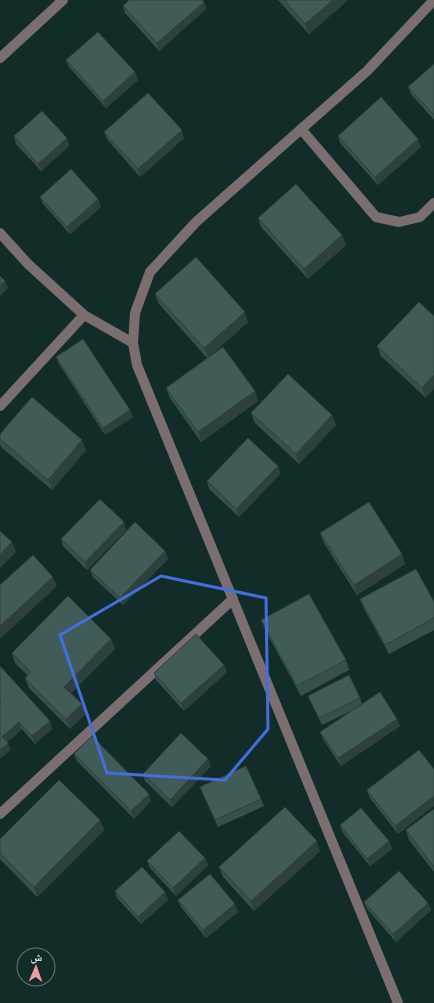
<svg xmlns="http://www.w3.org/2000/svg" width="434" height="1003" font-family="'Sofia Sans Condensed','Noto Naskh Arabic',sans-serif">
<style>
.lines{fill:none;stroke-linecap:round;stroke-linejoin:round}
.minor{stroke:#7a6e70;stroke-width:10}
.wall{fill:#384f4c}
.shaded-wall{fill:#2e403e}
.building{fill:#415c58;stroke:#2e403e}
.marked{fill:none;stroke:#446edc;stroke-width:3;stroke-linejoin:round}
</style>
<rect width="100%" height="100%" fill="#122d29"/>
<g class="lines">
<g class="minor">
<path d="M0,58L63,0"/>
<path d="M301,129L376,217L399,222L420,217L434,203"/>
<path d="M0,233L28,264L84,315L133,343"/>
<path d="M0,406L84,315"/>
<path d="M0,814L233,599"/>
<path d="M398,1003L137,365L133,343L135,313L150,272L196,222L367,71L434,0"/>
</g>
</g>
<g class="wall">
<path d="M278,0H348L309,34Z"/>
<path d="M204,2L206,9L159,51L125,13L123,6Z"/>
<path d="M66,60L135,72L138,80L106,108L69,67Z"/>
<path d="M434,64V120L411,94L408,87Z"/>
<path d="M104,132L184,138L140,177L107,139Z"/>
<path d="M14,136L69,146L41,171L16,144Z"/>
<path d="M338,136L421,147L378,185L340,143Z"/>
<path d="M40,197L101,207L70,234L43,204Z"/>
<path d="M258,218L342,235L346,245L308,279L261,227Z"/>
<path d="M155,294L248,322L211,355L255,391L258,401L201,442L170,398L166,388L207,358L159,304Z"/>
<path d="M419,302L426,398L381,356L377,346Z"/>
<path d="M56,357L133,417L105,435L59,364Z"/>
<path d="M251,413L336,425L299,464L255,423Z"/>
<path d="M0,434L86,450L52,490L1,447L0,444Z"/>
<path d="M278,466L280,474L239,517L209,489L207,481Z"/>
<path d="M124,522L126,530L87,570L63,546L61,539Z"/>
<path d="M320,533L402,554L405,564L357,595L324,543Z"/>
<path d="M165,551L168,559L123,605L93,577L90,570Z"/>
<path d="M360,599L434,602V630L389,654L364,609Z"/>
<path d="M261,620L346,660L349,670L301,696L265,630Z"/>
<path d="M111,639L115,649L71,693L82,704L85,714L70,729L29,688L25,678L28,676L15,663L12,653Z"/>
<path d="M224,665L227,672L184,711L156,680L154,673Z"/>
<path d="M0,666L50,721L52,729L35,744L22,729L7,742L10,750L0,759Z"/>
<path d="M308,696L360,698L362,704L397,719L400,726L341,766L323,739L320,732L355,709L322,725L311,703Z"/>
<path d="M419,750L398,834L370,798L367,790Z"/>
<path d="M74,754L151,801L134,819L77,761Z"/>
<path d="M211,766L172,807L145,781L143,774Z"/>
<path d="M200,787L261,799L264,806L218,827L203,794Z"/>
<path d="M434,809V872L409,840L406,830Z"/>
<path d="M100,820L104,830L37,897L0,859V839Z"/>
<path d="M340,825L389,841L392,849L370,866L343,833Z"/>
<path d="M320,851L254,911L223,877L219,867Z"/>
<path d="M205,858L208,865L176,896L150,868L147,861Z"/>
<path d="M115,891L165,892L168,900L141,924L117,898Z"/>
<path d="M178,900L238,912L206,938L181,907Z"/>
<path d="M364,902L428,903L431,910L396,942L367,909Z"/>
</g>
<g class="shaded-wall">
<path d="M333,0H348L309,34L305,24Z"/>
<path d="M204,2L206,9L159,51L157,43Z"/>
<path d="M135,72L138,80L106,108L103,101Z"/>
<path d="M182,130L184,138L140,177L138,169Z"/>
<path d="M67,138L69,146L41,171L38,164Z"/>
<path d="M418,139L421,147L378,185L375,177Z"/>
<path d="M98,199L101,207L70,234L67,227Z"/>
<path d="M342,235L346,245L308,279L304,269Z"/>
<path d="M5,281L8,288L0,296V286Z"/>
<path d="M245,312L248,322L208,358L204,348Z"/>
<path d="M434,375V389L426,398L422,388Z"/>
<path d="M255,391L258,401L201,442L198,432Z"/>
<path d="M130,410L133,417L105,435L103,428Z"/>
<path d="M332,415L336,425L299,464L296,454Z"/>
<path d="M82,440L86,450L52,490L48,480Z"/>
<path d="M278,466L280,474L239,517L236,509Z"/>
<path d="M124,522L126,530L87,570L85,562Z"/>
<path d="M12,542L16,552L0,568V555Z"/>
<path d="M165,551L168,559L123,605L120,598Z"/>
<path d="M402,554L405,564L357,595L354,585Z"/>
<path d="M53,577L57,586L0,639V626Z"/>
<path d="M111,639L115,649L67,696L64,687Z"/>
<path d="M224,665L227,672L184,711L181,703Z"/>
<path d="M82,704L85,714L70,729L66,719Z"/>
<path d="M397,719L400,726L341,766L338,758Z"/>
<path d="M50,721L52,729L35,744L32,736Z"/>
<path d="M19,722L22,729L5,744L2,737Z"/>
<path d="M8,743L10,750L0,759V750Z"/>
<path d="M208,759L211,766L172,807L170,800Z"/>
<path d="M149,794L151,801L134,819L131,811Z"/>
<path d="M434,796V806L398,834L395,826Z"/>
<path d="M100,820L104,830L37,897L34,887Z"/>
<path d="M317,841L320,851L254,911L251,901Z"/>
<path d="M389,841L392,849L370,866L367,859Z"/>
<path d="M205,858L208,865L176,896L173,888Z"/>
<path d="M165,892L168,900L141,924L138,917Z"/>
<path d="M428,903L431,910L396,942L393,934Z"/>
<path d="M235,904L238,912L206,938L203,930Z"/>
</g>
<g class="building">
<path d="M129,0H202L204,2L157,43L123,6Z"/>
<path d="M284,0H333L305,24Z"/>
<path d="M98,32L135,72L103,101L66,60Z"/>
<path d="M434,64V115L408,87Z"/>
<path d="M148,93L182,130L138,169L104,132Z"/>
<path d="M381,97L418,139L375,177L338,136Z"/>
<path d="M42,111L67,138L38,164L14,136Z"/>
<path d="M71,169L98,199L67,227L40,197Z"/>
<path d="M296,184L342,235L304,269L258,218Z"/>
<path d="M196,257L245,312L204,348L155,294Z"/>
<path d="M0,276L5,281L0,286Z"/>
<path d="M419,302L434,316V375L422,388L377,346Z"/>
<path d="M83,339L130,410L103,428L56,357Z"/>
<path d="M223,347L255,391L198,432L166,388Z"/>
<path d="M288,374L332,415L296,454L251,413Z"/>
<path d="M32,397L82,440L48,480L0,439V434Z"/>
<path d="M248,438L278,466L236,509L207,481Z"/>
<path d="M100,499L124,522L85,562L61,539Z"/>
<path d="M369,502L402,554L354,585L320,533Z"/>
<path d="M135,522L165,551L120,598L90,570Z"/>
<path d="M0,531L12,542L0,555Z"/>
<path d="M33,555L53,577L0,626V585Z"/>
<path d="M416,569L434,602V618L385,645L360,599Z"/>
<path d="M309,594L346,660L297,686L261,620Z"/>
<path d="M68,596L111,639L64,687L82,704L66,719L25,678L31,672L12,653Z"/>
<path d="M196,634L224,665L181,703L154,673Z"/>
<path d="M0,666L50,721L32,736L19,722L2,737L8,743L0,750V704L1,702L0,701Z"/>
<path d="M349,675L360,698L319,718L308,696Z"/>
<path d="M380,692L397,719L338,758L320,732Z"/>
<path d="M181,733L208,759L170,800L143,774Z"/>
<path d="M92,736L149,794L131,811L74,754Z"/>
<path d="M419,750L434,769V796L395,826L367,790Z"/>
<path d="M246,766L261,799L215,820L200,787Z"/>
<path d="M59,780L100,820L34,887L0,853V839Z"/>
<path d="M285,807L317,841L251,901L219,867Z"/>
<path d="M361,808L389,841L367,859L340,825Z"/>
<path d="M434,809V867L406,830Z"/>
<path d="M179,831L205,858L173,888L147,861Z"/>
<path d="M142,867L165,892L138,917L115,891Z"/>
<path d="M399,871L428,903L393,934L364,902Z"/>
<path d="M210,874L235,904L203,930L178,900Z"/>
</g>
<path class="marked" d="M161,576L266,598L268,729L225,780L107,773L60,635Z"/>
<g transform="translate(36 967) rotate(2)"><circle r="19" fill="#122d29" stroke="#647a77"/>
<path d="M0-3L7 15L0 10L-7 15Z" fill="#f39aab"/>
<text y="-6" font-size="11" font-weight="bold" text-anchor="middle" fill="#dfeeeb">ش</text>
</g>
</svg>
